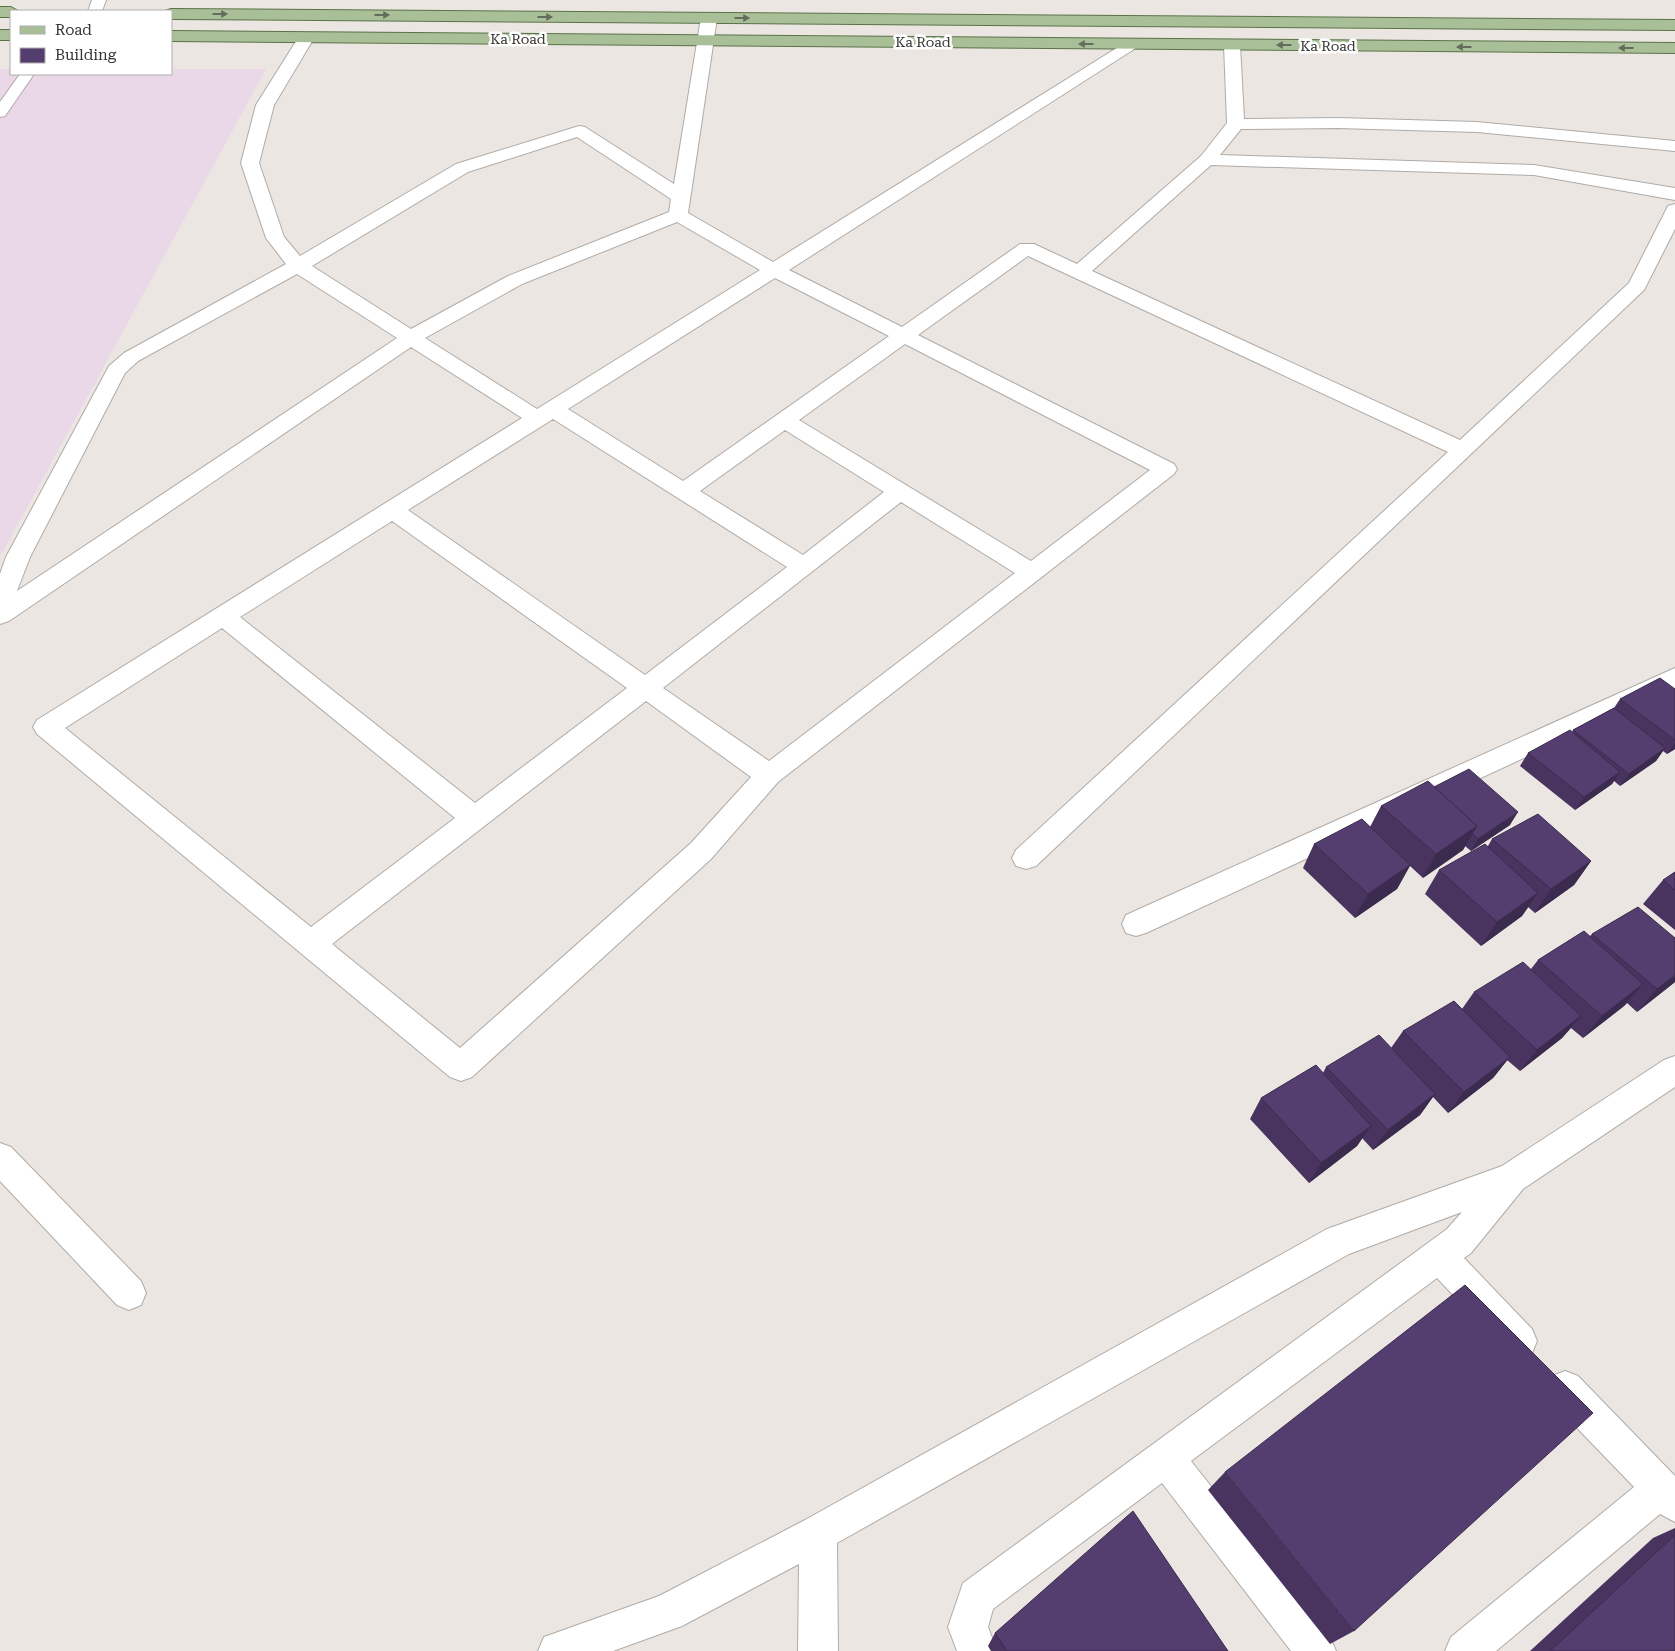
<svg xmlns="http://www.w3.org/2000/svg" width="1675" height="1651" font-family="'Roboto Serif',serif">
<style>
.industrial{fill:#ead7e7}
.lines{fill:none;stroke-linecap:round;stroke-linejoin:round}
.lane-casing{stroke:#b0aba7;stroke-width:2}
.street-casing{stroke:#b0aba7;stroke-width:2}
.primary-casing{stroke:#5b7348;stroke-width:2}
.lane{fill:#fff;fill-rule:evenodd}
.street{fill:#fff;fill-rule:evenodd}
.primary{fill:#a9bf98;fill-rule:evenodd}
.wall{fill:#48345f}
.shaded-wall{fill:#3b2b4e}
.building{fill:#543d6f;stroke:#3b2b4e}
.oneway{fill:#646c5b}
.labels{text-anchor:middle;stroke-width:5;stroke-linejoin:round;paint-order:stroke}
.far-street-label{font-size:14px;fill:#363432;stroke:#fff}
</style>
<rect width="100%" height="100%" fill="#ebe6e2"/>
<path class="industrial" d="M0,69H11V74H171V69H266L0,557Z"/>
<g class="lines">
<g class="lane-casing">
<g id="lane">
<path d="M92,0H106L102,11H88Z"/>
<path d="M20,74H34L5,116L0,117V102Z"/>
</g>
</g>
<g class="street-casing">
<g id="street">
<path d="M709,13L717,18L688,213L773,262L1128,41H1140L1142,44L789,270L902,327L1020,244H1034L1077,264L1201,156L1227,123L1224,45L1232,40L1240,45L1244,119L1338,118L1477,122L1675,141V151L1477,132L1338,128L1241,129L1220,155L1534,165L1675,188V200L1534,175L1211,165L1092,271L1460,440L1629,283L1666,210L1668,206L1675,204V229L1644,290L1036,866L1026,869L1016,866L1012,858L1016,850L1448,452L1028,256L918,335L1174,464L1177,469L1174,474L778,782L711,859L472,1077L461,1081L450,1077L37,734L33,727L37,720L522,418L411,347L9,621L0,624V574L6,557L109,366L124,353L286,264L266,238L241,163L256,105L300,35L306,33L314,38L274,105L259,163L284,237L300,256L456,164L579,126L585,127L674,184L701,18ZM577,137L671,199L669,212L508,276L411,329L312,266L468,172ZM677,222L760,270L537,409L425,338L522,284ZM297,274L397,338L17,591L30,557L125,373L138,361ZM775,278L889,336L683,481L568,409ZM905,344L1150,470L1031,561L799,420ZM553,419L787,567L645,675L408,510ZM785,430L884,492L803,555L700,491ZM901,502L1015,573L769,761L663,688ZM392,521L627,688L475,803L240,617ZM222,628L455,818L311,927L65,728ZM646,701L751,777L691,843L460,1048L332,944Z"/>
<path d="M1675,668V688L1146,933L1136,936L1126,933L1122,924L1126,915Z"/>
<path d="M1675,1056V1087L1523,1189L1471,1253L1464,1258L1532,1329L1537,1341L1532,1353L1520,1358L1508,1353L1437,1278L1191,1461L1330,1637L1336,1651H1291L1162,1483L993,1609L988,1627L997,1651H957L948,1627L963,1583L1447,1229L1462,1212L1349,1254L837,1543L838,1651H798L799,1564L682,1626L613,1651H538L544,1637L659,1596L805,1520L1327,1229L1502,1166L1664,1060Z"/>
<path d="M0,1143L11,1147L141,1281L146,1293L141,1305L129,1310L117,1305L0,1181Z"/>
<path d="M1565,1371L1578,1376L1675,1476V1522L1660,1514L1496,1651H1445L1451,1637L1634,1487L1552,1402L1547,1389L1552,1376Z"/>
</g>
</g>
<g class="primary-casing">
<g id="primary">
<path d="M0,7H11L18,11H11V17H0Z"/>
<path d="M171,9L1675,20V30L171,19V11H165Z"/>
<rect x="0" y="30" width="11" height="10"/>
<path d="M171,31L1675,43V53L171,41Z"/>
</g>
</g>
<use href="#lane" class="lane"/>
<use href="#street" class="street"/>
<use href="#primary" class="primary"/>
</g>
<g class="wall">
<path d="M1675,689V749L1667,754L1663,751L1656,761L1620,786L1614,781L1612,784L1575,810L1520,766L1528,753L1572,732L1573,730L1614,708L1620,699Z"/>
<path d="M1434,787L1510,825L1471,851L1465,846L1463,850L1423,878L1410,866L1397,889L1355,918L1303,868L1314,844L1370,827L1381,806Z"/>
<path d="M1492,839L1591,861L1574,885L1535,913L1528,907L1522,916L1481,946L1425,894L1439,870L1488,846Z"/>
<path d="M1675,872V930L1643,904L1663,880Z"/>
<path d="M1592,934L1675,982L1637,1012L1627,1003L1624,1006L1583,1038L1571,1028L1562,1038L1520,1071L1507,1060L1493,1078L1448,1113L1433,1097L1420,1115L1373,1150L1362,1138L1357,1146L1309,1183L1250,1119L1261,1098L1323,1073L1326,1067L1391,1048L1403,1031L1462,1009L1474,992L1531,969L1538,960L1590,936Z"/>
<path d="M1225,1472L1354,1631L1330,1644L1208,1490Z"/>
<path d="M1675,1528V1651H1530L1653,1538Z"/>
<path d="M995,1633L1228,1651H991L988,1646Z"/>
</g>
<g class="shaded-wall">
<path d="M1675,744V749L1667,754Z"/>
<path d="M1665,748L1656,761L1620,786L1629,774Z"/>
<path d="M1620,772L1612,784L1575,810L1584,797Z"/>
<path d="M1518,812L1510,825L1471,851L1478,839Z"/>
<path d="M1477,826L1463,850L1423,878L1436,854Z"/>
<path d="M1591,861L1574,885L1535,913L1551,889Z"/>
<path d="M1410,865L1397,889L1355,918L1368,894Z"/>
<path d="M1538,893L1522,916L1481,946L1497,922Z"/>
<path d="M1675,975V982L1637,1012L1657,989Z"/>
<path d="M1643,984L1624,1006L1583,1038L1602,1016Z"/>
<path d="M1581,1016L1562,1038L1520,1071L1537,1050Z"/>
<path d="M1510,1057L1493,1078L1448,1113L1464,1092Z"/>
<path d="M1435,1094L1420,1115L1373,1150L1388,1130Z"/>
<path d="M1371,1126L1357,1146L1309,1183L1321,1163Z"/>
</g>
<g class="building">
<path d="M1660,678L1675,689V740L1620,699Z"/>
<path d="M1614,708L1665,748L1629,774L1573,730Z"/>
<path d="M1570,730L1620,772L1584,797L1528,753Z"/>
<path d="M1469,769L1518,812L1478,839L1472,834L1477,826L1434,787Z"/>
<path d="M1428,781L1477,826L1436,854L1381,806Z"/>
<path d="M1538,814L1591,861L1551,889L1492,839Z"/>
<path d="M1362,819L1410,865L1368,894L1314,844Z"/>
<path d="M1485,844L1538,893L1497,922L1439,870Z"/>
<path d="M1675,872V890L1663,880Z"/>
<path d="M1638,907L1675,938V975L1657,989L1592,934Z"/>
<path d="M1584,931L1643,984L1602,1016L1538,960Z"/>
<path d="M1523,962L1581,1016L1537,1050L1474,992Z"/>
<path d="M1454,1001L1510,1057L1464,1092L1403,1031Z"/>
<path d="M1379,1035L1435,1094L1388,1130L1326,1067Z"/>
<path d="M1316,1065L1371,1126L1321,1163L1261,1098Z"/>
<path d="M1465,1285L1593,1413L1354,1631L1225,1472Z"/>
<path d="M1133,1511L1228,1651H1007L995,1633Z"/>
<path d="M1675,1535V1651H1550Z"/>
</g>
<defs><path id="oneway-solid" d="M-6-.8H1V-3.2L6.5 0L1 3.2V.8H-6Z" transform="scale(1.25)"/></defs>
<g class="oneway">
<use href="#oneway-solid" transform="translate(220 14)"/>
<use href="#oneway-solid" transform="translate(382 15)"/>
<use href="#oneway-solid" transform="translate(545 17)"/>
<use href="#oneway-solid" transform="translate(742 18)"/>
<use href="#oneway-solid" transform="translate(1086 44) rotate(-180)"/>
<use href="#oneway-solid" transform="translate(1284 45) rotate(-180)"/>
<use href="#oneway-solid" transform="translate(1464 47) rotate(-180)"/>
<use href="#oneway-solid" transform="translate(1626 48) rotate(-180)"/>
</g>
<g class="labels">
<g class="far-street-label">
<text x="518" y="44">Ka Road</text>
<text x="923" y="47">Ka Road</text>
<text x="1328" y="51">Ka Road</text>
</g>
</g>
<rect x="10" y="10" width="162" height="65" fill="#ffffff" stroke="#afaead"/>
<rect x="20" y="26" width="25" height="8" fill="#a9bf98" stroke="#afaead"/>
<text x="55" y="35" font-size="15" fill="#363432">Road</text>
<rect x="20" y="48" width="25" height="15" fill="#543d6f" stroke="#afaead"/>
<text x="55" y="60" font-size="15" fill="#363432">Building</text>
</svg>
